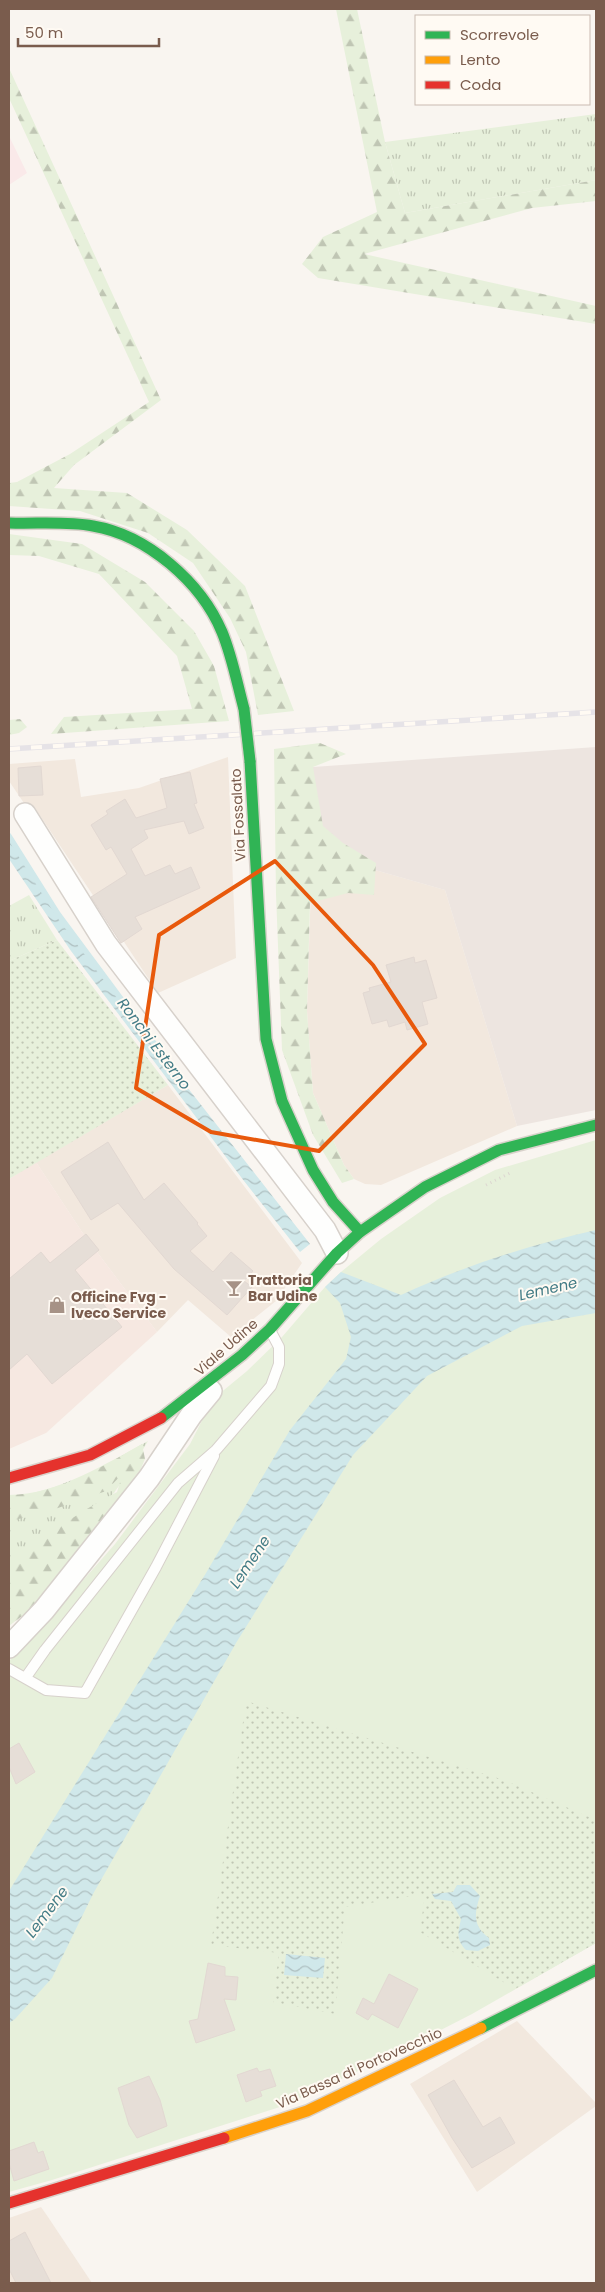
<svg xmlns="http://www.w3.org/2000/svg" width="605" height="2292" font-family="Poppins,sans-serif">
<style>
.residential{fill:#f2e8de}
.commercial{fill:#f6e8e1}
.industrial{fill:#ede5e0}
.medical{fill:#fae9e9}
.grass{fill:url(#grass-tufts)}
.forest{fill:url(#forest-firs)}
.park{fill:#e7f0db}
.garden{fill:url(#garden-dots)}
.water{fill:url(#water-waves)}
.lines{fill:none;stroke-linecap:round;stroke-linejoin:round}
.stream{stroke:#d0e8ea;stroke-width:5.5}
.building{fill:#e6ded7;stroke:#e2d8d2}
.lane-casing{stroke:#d7d1cb;stroke-width:12}
.street-casing{stroke:#d7d1cb;stroke-width:24}
.fast-casing{stroke:#d9d2cb;stroke-width:14}
.slow-casing{stroke:#d9d2cb;stroke-width:14}
.jam-casing{stroke:#d9d2cb;stroke-width:14}
.path{stroke:#dcd5d0;stroke-width:3;stroke-dasharray:1 4;stroke-linecap:butt}
.lane{stroke:#fefefd;stroke-width:10}
.street{stroke:#fefefd;stroke-width:21}
.fast{stroke:#30b455;stroke-width:11}
.slow{stroke:#ff9f0a;stroke-width:11}
.jam{stroke:#e5322d;stroke-width:11}
.rail-casing{stroke:#e6e3e7;stroke-width:5.5}
.rail{stroke:#fffaf3;stroke-width:4;stroke-dasharray:11;stroke-linecap:butt}
.fast-bridge-casing{stroke:#d9d2cb;stroke-width:14;stroke-linecap:butt}
.fast-bridge{stroke:#30b455;stroke-width:11}
.marked{fill:none;stroke:#e8590c;stroke-width:4;stroke-linejoin:round}
.labels{text-anchor:middle;stroke-width:4;stroke-linejoin:round;paint-order:stroke}
.street-label{font-size:14px;fill:#7a5c4d;stroke:#fffaf3}
.poi-label{font-size:14px;font-weight:bold;fill:#7a5c4d;stroke:#fffaf3;text-anchor:start}
.water-label{font-size:15px;font-style:italic;fill:#437c86;stroke:#fffaf3}
</style>
<defs>
<pattern id="grass-tufts" width="24" height="20" patternUnits="userSpaceOnUse" patternTransform="scale(1.25)"><rect width="24" height="20" fill="#e7f0db"/><path d="M3 7l-1-3M5 7V3M7 7l1-3M15 17l-1-3M17 17v-4M19 17l1-3" fill="none" stroke="#c0c6b4"/></pattern>
<pattern id="forest-firs" width="22" height="20" patternUnits="userSpaceOnUse" patternTransform="scale(1.25)"><rect width="22" height="20" fill="#e7f0db"/><path d="M5 1l3.5 6h-7zM16 11l3.5 6h-7z" fill="#c0c6b4"/></pattern>
<pattern id="garden-dots" width="8" height="8" patternUnits="userSpaceOnUse" patternTransform="scale(1.25)"><rect width="8" height="8" fill="#e7f0db"/><path d="M2 2h.1M6 6h.1" fill="none" stroke="#c0c6b4" stroke-width="1.8" stroke-linecap="round"/></pattern>
<pattern id="water-waves" width="16" height="10" patternUnits="userSpaceOnUse" patternTransform="scale(1.25)"><rect width="16" height="10" fill="#d0e8ea"/><path d="M0 5q4-4 8 0t8 0" fill="none" stroke="#aebfc0"/></pattern>
</defs>
<rect width="100%" height="100%" fill="#f9f5f0"/>
<g class="residential">
<path d="M228,757L236,958L158,993L35,808L26,806L9,781V764L75,759L81,797L139,788Z"/>
<path d="M312,852L445,890L517,1126L381,1185L365,1184L354,1179L344,1165L313,1093L307,1011Z"/>
<path d="M168,1085L302,1263L276,1301L231,1337L188,1300L157,1332L82,1232L36,1162Z"/>
<path d="M517,2021L596,2103V2106L477,2192L410,2084Z"/>
<path d="M41,2207L48,2217L92,2283H9V2218Z"/>
</g>
<path class="commercial" d="M36,1162L82,1232L157,1332L46,1433L9,1449V1179Z"/>
<path class="industrial" d="M596,747V1110L517,1126L445,890L312,852L313,767Z"/>
<path class="medical" d="M9,136L27,173L9,185Z"/>
<g class="grass">
<path d="M596,114V180L405,213L385,142Z"/>
<path d="M29,895L57,940L9,961V906Z"/>
<path d="M148,1441C111,1506 59,1559 9,1613V1497C59,1492 104,1465 148,1441Z"/>
</g>
<g class="forest">
<path d="M336,9H357L385,142L405,213L596,180V201L532,208L364,254L596,306V324L318,278L302,264L323,237L377,212Z"/>
<path d="M9,68L161,400L74,465L54,488L127,493L187,530L245,586L294,711L258,715L246,652L230,618L193,563L148,533L80,511L9,506V483L17,482L70,454L149,402L9,98Z"/>
<path d="M9,534L82,544L145,582L194,631L214,666L229,721L51,734L64,717L192,709L177,656L99,574L39,556L9,555Z"/>
<path d="M20,719L27,727L19,733L9,735V720Z"/>
<path d="M320,743L346,754L313,767L323,826L343,843L376,863L374,895L348,893L310,903L307,1011L313,1093L344,1165L354,1179L342,1183L313,1135L282,1050L276,894L274,749Z"/>
<path d="M142,1444L145,1459L130,1494L39,1603L9,1626V1569L13,1563C45,1535 79,1512 117,1492L123,1473L106,1491L41,1514L9,1521V1495C58,1494 100,1468 142,1444Z"/>
</g>
<path class="park" d="M596,1140V1943L472,2014L396,2053L286,2105L52,2180L9,2192V1661L34,1636L115,1544L190,1444L213,1399L247,1371L282,1337L325,1287L341,1272L381,1239L440,1198L495,1170Z"/>
<g class="garden">
<path d="M57,940L168,1085L9,1179V961Z"/>
<path d="M246,1701L504,1780L596,1820V1943L515,1989L420,1932L425,1894L345,1907L335,2014L273,2002L279,1953L211,1945Z"/>
</g>
<g class="water">
<path d="M9,836L58,914L180,1078L310,1244L300,1252L244,1181L71,951L9,859Z"/>
<path d="M596,1230V1313L522,1326L427,1376L353,1455L236,1643L93,1894L52,1978L15,2019L9,2023V1891L206,1573L290,1430L346,1359L351,1337L340,1303L325,1287L341,1272L401,1295C464,1266 529,1245 596,1230Z"/>
<path d="M457,1885H470L480,1896C474,1914 473,1926 489,1938L490,1945L478,1951L466,1950C456,1940 458,1932 461,1919L451,1901L435,1899L432,1894L453,1892Z"/>
<path d="M286,1954L325,1958L323,1978L284,1975Z"/>
</g>
<g class="lines">
<path class="stream" d="M9,836L58,914L179,1077"/>
</g>
<g class="building">
<path d="M41,766L43,795L19,796L18,768Z"/>
<path d="M190,772L197,803L194,804L204,828L189,834L184,821L144,830L148,838L131,849L145,876L170,865L175,874L191,867L200,888L135,917L142,929L121,943L91,897L127,874L111,847L106,850L91,825L108,814L106,811L125,799L136,818L167,808L160,779Z"/>
<path d="M414,957L415,963L426,960L437,998L422,1002L428,1024L407,1030L405,1022L389,1027L387,1020L372,1024L363,993L370,991L369,988L391,982L386,965Z"/>
<path d="M108,1142L144,1200L164,1183L198,1223L197,1224L207,1236L190,1251L213,1272L231,1252L253,1271L244,1281L252,1287L227,1315L174,1269L118,1203L91,1220L61,1172Z"/>
<path d="M86,1234L99,1250L75,1270L122,1327L52,1384L27,1354L9,1370V1279L41,1252L50,1263Z"/>
<path d="M19,1743L35,1772L16,1784L9,1767V1749Z"/>
<path d="M208,1963L225,1967V1976L238,1977L236,2000L224,1999L235,2030L196,2043L189,2021L198,2019Z"/>
<path d="M389,1974L418,1989L398,2028L372,2014L368,2020L356,2013L363,1998L374,2004Z"/>
<path d="M257,2068L259,2072L270,2069L276,2086L260,2091L262,2096L246,2102L237,2075Z"/>
<path d="M149,2076L160,2100L167,2126L137,2138L129,2125L118,2088Z"/>
<path d="M454,2080L483,2127L500,2117L515,2143L472,2168L452,2138L428,2095Z"/>
<path d="M34,2142L38,2153L43,2151L49,2169L14,2181L9,2163V2151Z"/>
<path d="M25,2232L51,2283H16L9,2269V2241Z"/>
</g>
<g class="lines">
<g class="lane-casing">
<g id="lane">
<path d="M9,1669L46,1690L85,1693L156,1567L214,1456"/>
<path d="M26,1677L45,1650L178,1483L216,1450L271,1386L279,1364V1347L270,1330"/>
</g>
</g>
<g class="street-casing">
<g id="street">
<path d="M25,814L106,944L325,1230L337,1253"/>
<path d="M9,1647L44,1610L149,1478L192,1414L211,1391"/>
</g>
</g>
<g class="fast-casing">
<g id="fast">
<path d="M9,523C37,524 66,521 93,526C147,535 201,582 222,632C232,656 237,683 244,709"/>
<path d="M250,761L266,1039L282,1101L313,1170L333,1202L360,1232"/>
<path d="M161,1418L242,1355L270,1329L337,1253L360,1232L425,1187L499,1150L596,1125"/>
<path d="M481,2028L596,1970"/>
</g>
</g>
<g class="slow-casing">
<path id="slow" d="M224,2138L307,2111L481,2028"/>
</g>
<g class="jam-casing">
<g id="jam">
<path d="M9,1478L90,1455L161,1418"/>
<path d="M9,2203L224,2138"/>
</g>
</g>
<path class="path" d="M486,1185L512,1172"/>
<use href="#lane" class="lane"/>
<use href="#street" class="street"/>
<use href="#fast" class="fast"/>
<use href="#slow" class="slow"/>
<use href="#jam" class="jam"/>
<g class="rail-casing">
<path id="rail" d="M9,749L596,712"/>
</g>
<use href="#rail" class="rail"/>
<g class="fast-bridge-casing">
<path id="fast-bridge" d="M244,709L250,761"/>
</g>
<use href="#fast-bridge" class="fast-bridge"/>
</g>
<path class="marked" d="M275,861L373,965L425,1044L319,1151L211,1132L136,1088L159,935Z"/>
<defs>
<g id="bar-bare" transform="scale(1.35)"><path d="M-6-5H6L.8 .8V4.5H3.5V6h-7V4.5H-.8V.8Z" fill="#a69286" stroke="#fffaf3" stroke-width="2.5" paint-order="stroke"/></g>
<g id="shop-bare" transform="scale(1.35)"><path d="M-5-2.5h2.3a2.7 3.5 0 0 1 5.4 0H5L5.5 6h-11ZM-1.5-2.5h3a1.5 2.3 0 0 0-3 0Z" fill="#a69286" stroke="#fffaf3" stroke-width="2.5" paint-order="stroke"/></g>
</defs>
<g fill-rule="evenodd">
<use href="#bar-bare" x="234" y="1288"/>
<use href="#shop-bare" x="57" y="1305"/>
</g>
<g class="labels">
<g class="street-label">
<text transform="translate(238 815) rotate(-93)" y="5">Via Fossalato</text>
<text transform="translate(226 1347) rotate(-41)" y="5">Viale Udine</text>
<text transform="translate(359 2068) rotate(-24)" y="5">Via Bassa di Portovecchio</text>
</g>
<g class="poi-label">
<text x="248" y="1285">Trattoria<tspan x="248" dy="16">Bar Udine</tspan></text>
<text x="71" y="1302">Officine Fvg -<tspan x="71" dy="16">Iveco Service</tspan></text>
</g>
<g class="water-label">
<text transform="translate(154 1044) rotate(53)" y="5">Ronchi Esterno</text>
<text transform="translate(548 1289) rotate(-13)" y="5">Lemene</text>
<text transform="translate(250 1562) rotate(-56)" y="5">Lemene</text>
<text transform="translate(47 1912) rotate(-53)" y="5">Lemene</text>
</g>
</g>
<rect width="605" height="2292" fill="none" stroke="#7a5c4d" stroke-width="20"/>
<rect x="415" y="15" width="175" height="90" fill="#fffaf3" stroke="#cabbb1"/>
<rect x="425" y="31" width="25" height="8" fill="#30b455" stroke="#cabbb1"/>
<text x="460" y="40" font-size="15" fill="#7a5c4d">Scorrevole</text>
<rect x="425" y="56" width="25" height="8" fill="#ff9f0a" stroke="#cabbb1"/>
<text x="460" y="65" font-size="15" fill="#7a5c4d">Lento</text>
<rect x="425" y="81" width="25" height="8" fill="#e5322d" stroke="#cabbb1"/>
<text x="460" y="90" font-size="15" fill="#7a5c4d">Coda</text>
<path d="M18 38v8h141v-8" fill="none" stroke="#7a5c4d" stroke-width="2.5"/>
<text x="25" y="38" font-size="15" fill="#7a5c4d" stroke="#fffaf3" stroke-width="4" paint-order="stroke">50 m</text>
</svg>
